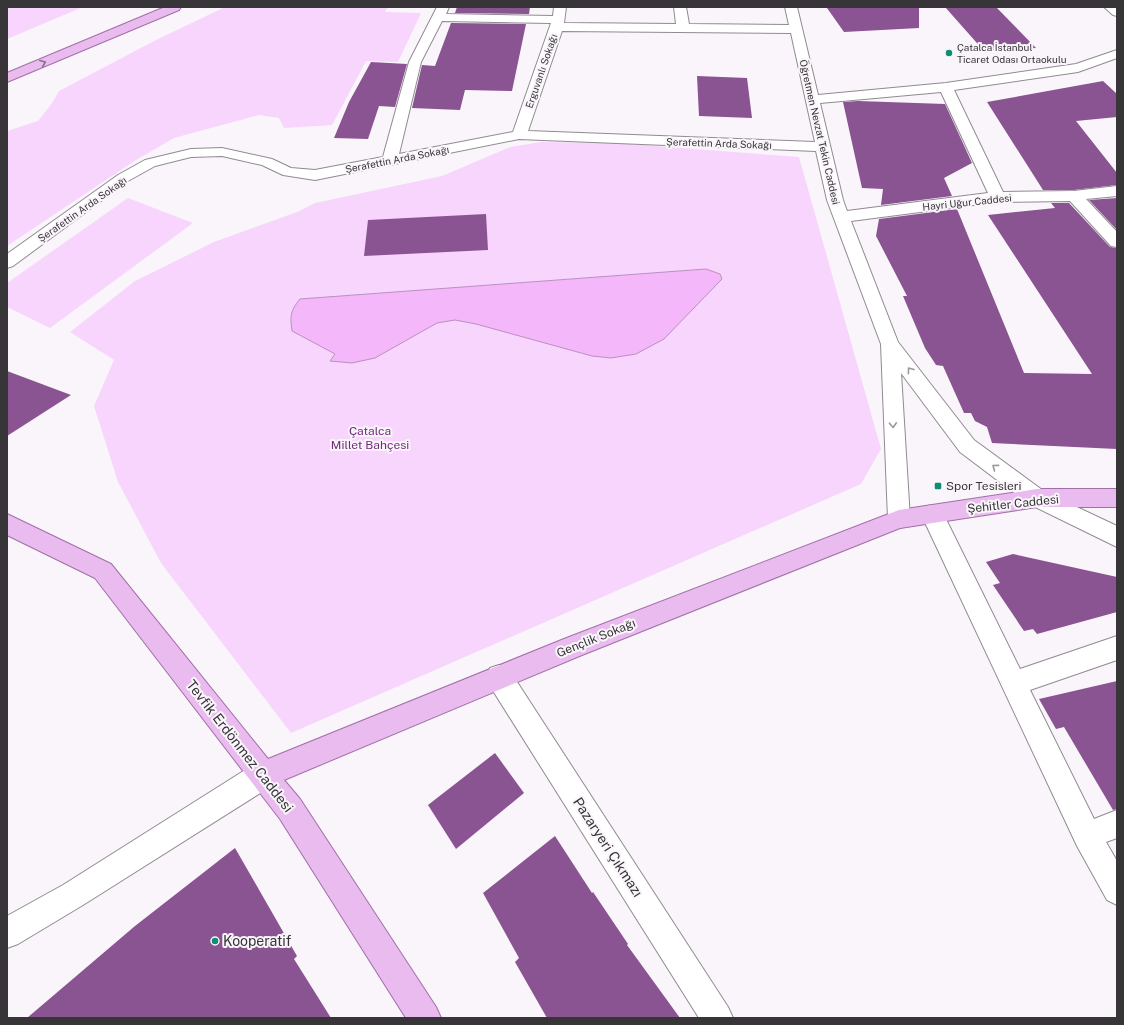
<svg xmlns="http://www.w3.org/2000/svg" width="1124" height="1025" font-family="'Public Sans',sans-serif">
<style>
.green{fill:#f8d5fc}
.water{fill:#f3b7fa;stroke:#bb90c0}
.building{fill:#8a5391}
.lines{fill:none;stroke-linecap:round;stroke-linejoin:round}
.minor-casing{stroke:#908b90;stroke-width:2}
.major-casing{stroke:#a16fa7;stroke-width:2}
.minor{fill:#fff;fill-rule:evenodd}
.major{fill:#e9bbef;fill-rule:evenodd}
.oneway{stroke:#87718a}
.oneway2{stroke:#9b9a9b}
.poi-dot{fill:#0e8d73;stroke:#faf5fb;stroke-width:1.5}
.labels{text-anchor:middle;stroke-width:4;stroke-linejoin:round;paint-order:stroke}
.far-poi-label{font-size:10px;fill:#373537;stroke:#faf5fb;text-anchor:start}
.far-street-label{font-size:10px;fill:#373537;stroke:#faf5fb}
.park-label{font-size:12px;fill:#702b79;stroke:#faf5fb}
.poi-label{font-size:12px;fill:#373537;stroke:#faf5fb;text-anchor:start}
.street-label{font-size:12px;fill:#373537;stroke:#faf5fb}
.near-street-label{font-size:14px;fill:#373537;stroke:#faf5fb}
.near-poi-label{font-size:14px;fill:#373537;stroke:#faf5fb;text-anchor:start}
</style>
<rect width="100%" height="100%" fill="#faf5fb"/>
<g class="green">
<path d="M7,7H83L7,39Z"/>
<path d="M225,7H388L385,12L421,13L398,62L366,61L332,125L284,128L279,118L259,115L174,138L136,160L7,246V131L38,121L52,103L59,91L156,40Z"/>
<path d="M541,142L617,143L799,157L881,449L861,484L291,733L161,563L118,482L94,406L114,360L70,332L135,281L214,242L297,212L315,203L442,176L510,147Z"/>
<path d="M128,198L193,223L50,328L7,307V283Z"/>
</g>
<path class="water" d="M706,269L720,274L722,279L664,339L636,354L611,358L592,356L476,324L455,320L437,323L375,358L352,363L330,361L335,354L292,331C290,316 290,311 300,299Z"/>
<g class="building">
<path d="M457,7H530L529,14L455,13Z"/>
<path d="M850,7H919V28L844,32L827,8Z"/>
<path d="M945,7H996L1036,48L984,51Z"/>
<path d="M451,23L526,24L512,91L465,90L460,110L412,108L422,65L435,66Z"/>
<path d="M371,62L407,64L395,107L379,106L368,139L334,138L349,102Z"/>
<path d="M697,76L747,78L752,118L699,116Z"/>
<path d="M1103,81L1117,94V117L1076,121L1117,173V185L1074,190H1043L987,102Z"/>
<path d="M858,101L945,104L972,163L944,178L952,196L881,205L883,189L862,188L843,102Z"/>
<path d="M1117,198V230L1089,200Z"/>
<path d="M1051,203H1069L1110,247L1117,248V449L992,443L987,427L975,421L971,413H964L943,366L936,365L925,348L903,296H907L876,236L879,219L957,209L1024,373L1092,374L988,215L1055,208Z"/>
<path d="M486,214L488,250L364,256L368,220Z"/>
<path d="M7,371L71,395L7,436Z"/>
<path d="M1013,554L1117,577V612L1037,634L1033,629L1024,631L993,585L1000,583L986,562Z"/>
<path d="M1117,681V809L1113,810L1064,727L1056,729L1039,699Z"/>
<path d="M495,753L524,793L456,849L428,805Z"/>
<path d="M555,836L592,893L593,892L628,944L627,945L680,1018H547L515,962L519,958L483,893Z"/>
<path d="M235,848L297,956L294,959L331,1018H27L135,926Z"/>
</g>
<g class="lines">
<g class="minor-casing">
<g id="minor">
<path d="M437,7H449L446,14L553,16L554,7H566L564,23L676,24L674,7H686L689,24L789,25L785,7H797L818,95L946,83L1076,64L1117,50V58L1078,72L954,90L1003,192L1074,191L1117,186V196L1086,199L1117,232V247L1111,246L1070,201L997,202L851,221L898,342L974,440L1045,492L1117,526V547L1029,504L960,452L901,373L910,519L907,526L899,528L891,526L888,519L881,344L827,200L816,151L519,139L315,180L283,175L262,165L222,156L191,157L155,166L128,181L13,266L7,268V254L118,175L145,160L191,149L222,148L272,159L291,168L315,170L383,157L409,62ZM442,21L551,23L513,132L399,154L421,62ZM562,31L791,33L815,142L528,131ZM941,92L988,193L847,211L843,200L820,103Z"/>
<path d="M1104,7H1117V16L1113,15Z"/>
<path d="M932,505L940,507L1020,669L1117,636V660L1030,690L1094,819L1117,810V838L1106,842L1117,861V905L1107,900L1077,846L921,514L924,507Z"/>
<path d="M499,665L508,668L728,1007L733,1018H699L490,686L486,677L490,668Z"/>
<path d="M263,761L273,765L277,775L273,785L83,905L18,944L7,948V916L63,885L253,765Z"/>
</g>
</g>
<g class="major-casing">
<g id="major">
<path d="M165,7H181L179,10L7,82V73Z"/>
<path d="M1037,489H1117V507H1037L900,528L582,655L284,780L300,799L436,1007L441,1018H406L280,819L95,578L7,535V514L111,564L268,759L564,639L899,510Z"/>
</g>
</g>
<use href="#minor" class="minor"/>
<use href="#major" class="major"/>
</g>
<defs><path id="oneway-chevron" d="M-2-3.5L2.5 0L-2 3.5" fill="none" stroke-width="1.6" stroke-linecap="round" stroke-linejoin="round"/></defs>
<use class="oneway" href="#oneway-chevron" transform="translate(43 63) rotate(-23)"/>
<g class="oneway2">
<use href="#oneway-chevron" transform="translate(910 370) rotate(-127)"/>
<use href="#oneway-chevron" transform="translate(893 425) rotate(87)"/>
<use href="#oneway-chevron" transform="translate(995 467) rotate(-143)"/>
</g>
<g class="poi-dot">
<circle cx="949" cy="53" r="4"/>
<rect x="934" y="482" width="8" height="8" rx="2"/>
<circle cx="215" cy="941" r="4"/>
</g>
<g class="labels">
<g class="far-poi-label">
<text x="957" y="51">Çatalca İstanbul<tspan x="957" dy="12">Ticaret Odası Ortaokulu</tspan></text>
</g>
<g class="far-street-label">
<text transform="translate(541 71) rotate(-71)" y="4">Erguvanlı Sokağı</text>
<text transform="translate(820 132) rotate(77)" y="4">Öğretmen Nevzat Tekin Caddesi</text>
<text transform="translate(719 143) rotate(2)" y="4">Şerafettin Arda Sokağı</text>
<text transform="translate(397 159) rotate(-11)" y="4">Şerafettin Arda Sokağı</text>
<text transform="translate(967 202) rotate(-6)" y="4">Hayri Uğur Caddesi</text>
<text transform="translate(82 209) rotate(-35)" y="4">Şerafettin Arda Sokağı</text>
</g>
<g class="park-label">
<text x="370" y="435">Çatalca<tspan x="370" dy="14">Millet Bahçesi</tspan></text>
</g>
<g class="poi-label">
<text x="946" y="490">Spor Tesisleri</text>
</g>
<g class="street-label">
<text transform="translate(1013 504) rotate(-6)" y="4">Şehitler Caddesi</text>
<text transform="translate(596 638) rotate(-22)" y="4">Gençlik Sokağı</text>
</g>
<g class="near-street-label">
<text transform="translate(240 746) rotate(52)" y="5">Tevfik Erdönmez Caddesi</text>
<text transform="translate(608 847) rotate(57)" y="5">Pazaryeri Çıkmazı</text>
</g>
<g class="near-poi-label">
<text x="223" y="946">Kooperatif</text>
</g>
</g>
<rect width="1124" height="1025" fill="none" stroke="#373537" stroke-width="16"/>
</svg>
